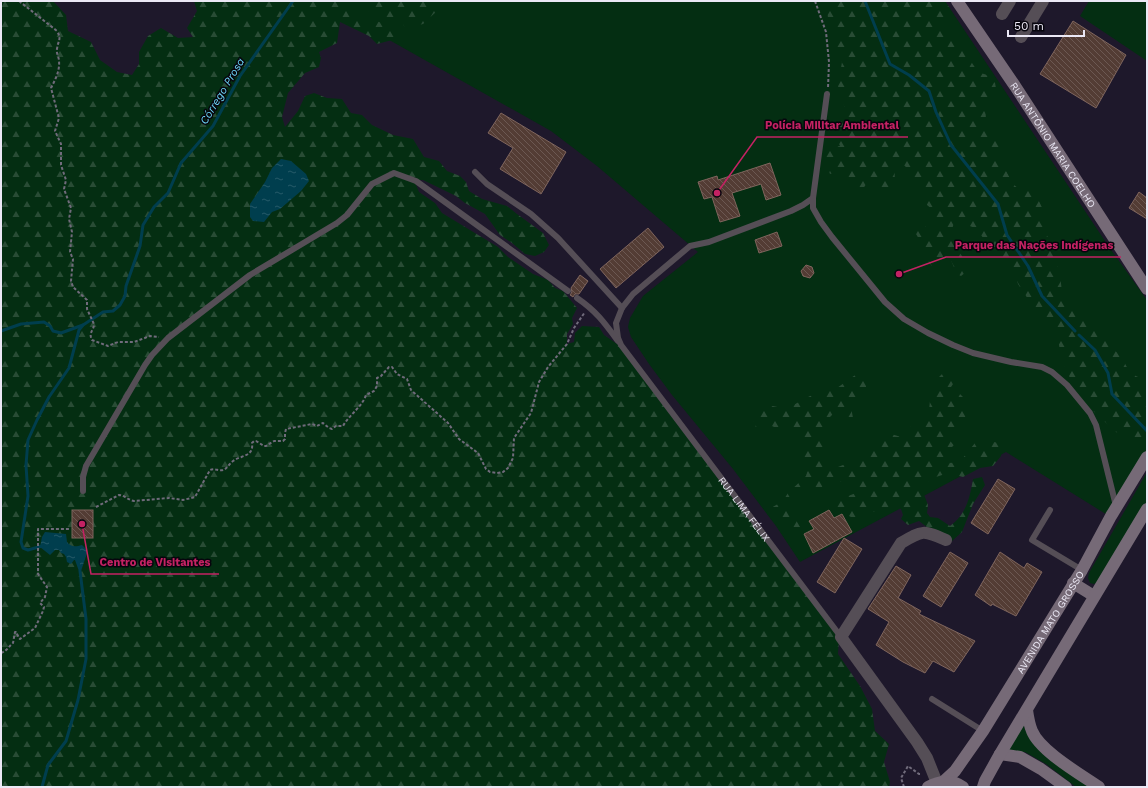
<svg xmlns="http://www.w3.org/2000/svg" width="1148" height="788" font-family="'Work Sans',sans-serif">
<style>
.green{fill:#042e12}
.forest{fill:url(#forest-firs)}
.water{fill:url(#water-ripples)}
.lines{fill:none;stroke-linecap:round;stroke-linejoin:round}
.stream{stroke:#003e4e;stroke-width:3}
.building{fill:url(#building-back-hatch);stroke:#7f655d}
.path{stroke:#706b7b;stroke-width:2;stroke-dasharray:3 2;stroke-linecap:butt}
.lane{stroke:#554e56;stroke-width:6}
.street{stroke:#554e56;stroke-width:12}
.secondary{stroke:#766a77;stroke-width:12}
.labels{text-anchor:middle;stroke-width:3;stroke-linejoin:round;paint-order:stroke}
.street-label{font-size:10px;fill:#ebe8f5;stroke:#07050d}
.water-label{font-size:11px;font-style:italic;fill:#6dd8f9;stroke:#07050d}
.leader{fill:none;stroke:#c42263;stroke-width:1.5}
.callout-dot{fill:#c42263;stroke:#07050d;stroke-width:1.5}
.callout-label{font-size:11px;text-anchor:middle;font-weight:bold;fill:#c42263;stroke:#07050d;stroke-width:3;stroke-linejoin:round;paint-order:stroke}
</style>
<defs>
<pattern id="forest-firs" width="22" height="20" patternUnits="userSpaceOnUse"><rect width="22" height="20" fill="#042e12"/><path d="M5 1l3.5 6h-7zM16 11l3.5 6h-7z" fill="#294c35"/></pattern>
<pattern id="water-ripples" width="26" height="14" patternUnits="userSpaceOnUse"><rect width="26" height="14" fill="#003e4e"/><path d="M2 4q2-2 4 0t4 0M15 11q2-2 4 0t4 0" fill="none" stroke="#255a68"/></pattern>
<pattern id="building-back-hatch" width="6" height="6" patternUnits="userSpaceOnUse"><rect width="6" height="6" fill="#533c34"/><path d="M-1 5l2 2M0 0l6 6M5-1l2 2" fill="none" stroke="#6c5852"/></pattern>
</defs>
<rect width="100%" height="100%" fill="#1e182b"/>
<g class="green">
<path d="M320,1H945L1109,247L1147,300V454L1109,516L1006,452L800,562L776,526L733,469L672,395L649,364L631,337L628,327L630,318L643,296L698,252L597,166L551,131Z"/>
<path d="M1089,1H1147V61L1080,16Z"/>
<path d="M1147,472V503L1099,582L1094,584L1090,583L1088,578L1089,573Z"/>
<path d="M1023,724L1028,734L1090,787H1076L1046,764L1025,752H1006Z"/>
</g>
<g class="forest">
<path d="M1,1H53L66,15L68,31L91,42L100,60L117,72L132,75L139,64V52L148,36L161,28L178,38L193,37L187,28L197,11L194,1H338L339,4L353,9L364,18L383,23L365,8L368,1H432L437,11L423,24L408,28L404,26L401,18L390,30L396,39L377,44L369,36L340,22L337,43L319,52L321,58L319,67L305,73L288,93L282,117L285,127L298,111L305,96L314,93L327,98L342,99L351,113L362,115L372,125L393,135L413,139L424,157L439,161L447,171L460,176L466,182L469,191L482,199L507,206L517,214L543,233L549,245L544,252L535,256L525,254L512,243L500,235L485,214L465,203L456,196L423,180H414L419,192L435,203L442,213L498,247L508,257L533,274L548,280L555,288L563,291L577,308L572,318L573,324L567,334V344L574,342L575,333L582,326L599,327L604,335L620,346L839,638L838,654L860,686L872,709L875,731L889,744L884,762L890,782L889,787H1Z"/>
<path d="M825,1H945L950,9L949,14L946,21V28L951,39L960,45L978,72L987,75L995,83L997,94L990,97L985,104L986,120L991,131L1003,138L1007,149L997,153L1013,184L1019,189L1034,190L1044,212L1042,224L1053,249L1060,275L1062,292L1075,310L1088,318L1101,335L1122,358L1130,373L1138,377L1147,392V429H1145L1146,441L1143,443L1138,444L1116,432L1090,408L1074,387L1061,358L1058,338L1044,316L1032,305L1018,284L1015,274L995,258L990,246L975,228L962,223H954L951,232L955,247L962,256L966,272L961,276L957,274L950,258L944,256L938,259L932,266L921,252L922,244L913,229L916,220L924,221L928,233L936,235L933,210L927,205L926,194L905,166L894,161L895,181L887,191L870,179L862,190L854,193L850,182L841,171L830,174L824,159L829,148L840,146L832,129L846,112L838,86L842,62L836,48L837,41L829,23Z"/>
<path d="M948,368H956L955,381L949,390L957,391L964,398L968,409L965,418L959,424L956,438L950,441L954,445L946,453L945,461L951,463L963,458L975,443L981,440L1000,443L1002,451L1001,456L993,466L980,468L963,477L948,473L930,479L922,489L928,505L927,513L930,517L938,518L950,526C966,515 970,497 973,479L982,477L985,485L973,504L962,532L952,541L938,530L932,531L919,521L908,525L901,519L903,515L901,509L894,505L873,512L861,522L833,508L832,502L856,493L855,483L847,479L834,484L825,483L817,494L811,490H803L797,500L790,505V510L800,527L794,535L778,515H767L771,508L783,501L788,493L806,476L808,468L802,450L803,440L799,434L792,430H780L772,426L762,431H755L756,424L752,419L756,409L773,406L786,409L810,396L815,395L829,388H837L858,373L868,376C865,390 867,398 850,402L853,418L848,423L841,416L833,414C820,427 816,436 827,452L823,463L833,469L843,465L859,464L868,449L878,448L882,438L888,433L901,437L914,423L921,424L928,421L931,390L938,385L939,377Z"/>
</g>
<g class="water">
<path d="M281,159L291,161L306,174L309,181L301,191L280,209L272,212L264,222L253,221L250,217V204L265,182L272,168Z"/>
<path d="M45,532L66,534L67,542C71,547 75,547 82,545L86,549L87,553L80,574L75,560H74L71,564L67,562L66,557L64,554L61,553L59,550H55L50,555L40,547L42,537Z"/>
</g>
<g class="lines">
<g class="stream">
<path d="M865,1L890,64L909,75L929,91L936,112L951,145L998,204L1007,235L1028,266L1042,296L1075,331"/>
<path d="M1,331L21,324L44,322L50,326L53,331L61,333L83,325L103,312L113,311L120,305L125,296L126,286L140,246L143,225L154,207L168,193L181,163L213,126L240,76L293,1"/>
<path d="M1079,335L1095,350L1108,373L1112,394L1147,431"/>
<path d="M42,546L28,550L23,548L21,542L28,496L26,465L28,440L37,420L49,397L69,368L79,330L83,325"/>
<path d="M42,787L48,765L66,741L78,700L86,659V619L80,571"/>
</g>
</g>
<g class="building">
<path d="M1073,21L1126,55L1096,108L1040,74Z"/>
<path d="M501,113L566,152L541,194L500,169L513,148L488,133Z"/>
<path d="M770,163L781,195L766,200L761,184L732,193L740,216L720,222L712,197L704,199L698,182L717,176L718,180Z"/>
<path d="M1139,192L1147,198V219L1129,208Z"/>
<path d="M648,228L664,247L616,288L600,269Z"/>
<path d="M777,232L782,246L759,253L755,240Z"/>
<path d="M806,265L812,267L814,273L810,278L803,276L801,271Z"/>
<path d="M580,275L588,281L579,294H575L573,297L570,295L572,292L571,288Z"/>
<path d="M998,479L1015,489L988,534L971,523Z"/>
<rect x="72" y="510" width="21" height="28"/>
<path d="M829,510L834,518L842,514L852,532L813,553L804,534L814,529L809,521Z"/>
<path d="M844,538L862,549L835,593L817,582Z"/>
<path d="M950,552L968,563L941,607L923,596Z"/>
<path d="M1000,552L1024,568L1027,563L1042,572L1016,616L992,604L991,606L975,595Z"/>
<path d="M896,566L911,575L898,598L921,611L919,614L975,641L954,672L933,661L925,673L903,662L876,645L889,622L868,609Z"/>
</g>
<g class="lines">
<g class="path">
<path d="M19,1L57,31C62,40 58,40 57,49C56,53 59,57 59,61C60,71 55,80 51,88L59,118L55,131L61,144V165L66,180L64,189L71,208L69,219L72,232L70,252L73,259L71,281L73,287L87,300V309L94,324C94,331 88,332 92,340L108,346L118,342H134L150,336L159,337"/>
<path d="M815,1L826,32L829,62L828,88"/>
<path d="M96,507L119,495C124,495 128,500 134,501L169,498L183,500L195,497L210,470C215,468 218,471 223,470C227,469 229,464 233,461C241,455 254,457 252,443L254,441H256L264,446H266L274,441H283L285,439V433L286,429L312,424L317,426L323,423L329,428L332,429L336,426H343C349,415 362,407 366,395L374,391L377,386V378L381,376L389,367H392L397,374L407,379L411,390L448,423L459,439L478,453L486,469L490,472L497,473L503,472L508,468L513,458L514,438L531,413L539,382L548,367L567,344L574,328L585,312"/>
<path d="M1,653C7,651 8,647 13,643L15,632H16L19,638L20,639L35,628L43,611L44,607L40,603L45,597L47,587L38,574V529H69"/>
<path d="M904,787L901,778L908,766L919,774H921"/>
</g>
<g class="lane">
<path id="s1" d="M827,94L813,198L803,205L791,211L709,242L690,246L633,294L622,308L616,323L618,338L621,345L841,637"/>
<path d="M475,172L487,184L531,214L558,238L622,308"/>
<path d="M813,198V208L821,222L832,237L885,302L904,319L928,333L953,345L973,353L1011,362L1042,367L1052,372L1067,385L1090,413L1096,425L1116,506"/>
<path d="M577,298C596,311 604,322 618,341"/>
<path d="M83,491V477L86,466L145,365L152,355L168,338L250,275L337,223L347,215L372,184L394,173L416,181L568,291"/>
<path d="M1050,510L1032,540L1082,570"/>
<path d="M932,699L983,731"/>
</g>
<g class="street">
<path d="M1002,14L1010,1"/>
<path d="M1021,37L1043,1"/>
<path d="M937,783L927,758L917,742L841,637L901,543C923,530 923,530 946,540"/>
</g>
<g class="secondary">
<path id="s2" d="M957,1L1015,86L1147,289"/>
<path d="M1073,583L1094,596"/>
<path d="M1027,710C1028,717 1029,724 1032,731C1040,751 1080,774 1099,787"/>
<path d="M1000,754L1020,757L1041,769L1066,787"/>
<path id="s3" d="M943,782L955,771L983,731L1082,570L1111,516L1147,457"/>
<path d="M928,787C939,781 952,779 963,787"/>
<path d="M983,787L985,781L1000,754L1147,509"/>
</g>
</g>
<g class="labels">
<g class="street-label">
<text dy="4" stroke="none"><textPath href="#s2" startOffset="173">RUA ANTÔNIO MARIA COELHO</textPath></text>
<text dy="4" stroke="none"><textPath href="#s1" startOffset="574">RUA LIMA FÉLIX</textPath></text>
<text dy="4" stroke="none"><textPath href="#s3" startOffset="193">AVENIDA MATO GROSSO</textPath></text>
</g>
<g class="water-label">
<text transform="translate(222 91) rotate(-59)" y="4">Córrego Prosa</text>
</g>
</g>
<path class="leader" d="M717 193L757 137H908M899 274L946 257H1121M82 524L91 574H219"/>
<g class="callout-dot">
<circle cx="717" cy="193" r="4"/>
<circle cx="899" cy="274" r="4"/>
<circle cx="82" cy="524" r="4"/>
</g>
<g class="callout-label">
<text x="832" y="129">Polícia Militar Ambiental</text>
<text x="1034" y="249">Parque das Nações Indígenas</text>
<text x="155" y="566">Centro de Visitantes</text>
</g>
<rect width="1148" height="788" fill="none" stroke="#ebe8f5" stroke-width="4"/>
<path d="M1008 30v6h76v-6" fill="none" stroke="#ebe8f5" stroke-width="2"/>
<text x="1014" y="30" font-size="12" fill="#ebe8f5" stroke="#07050d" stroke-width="3" paint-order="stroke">50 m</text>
</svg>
